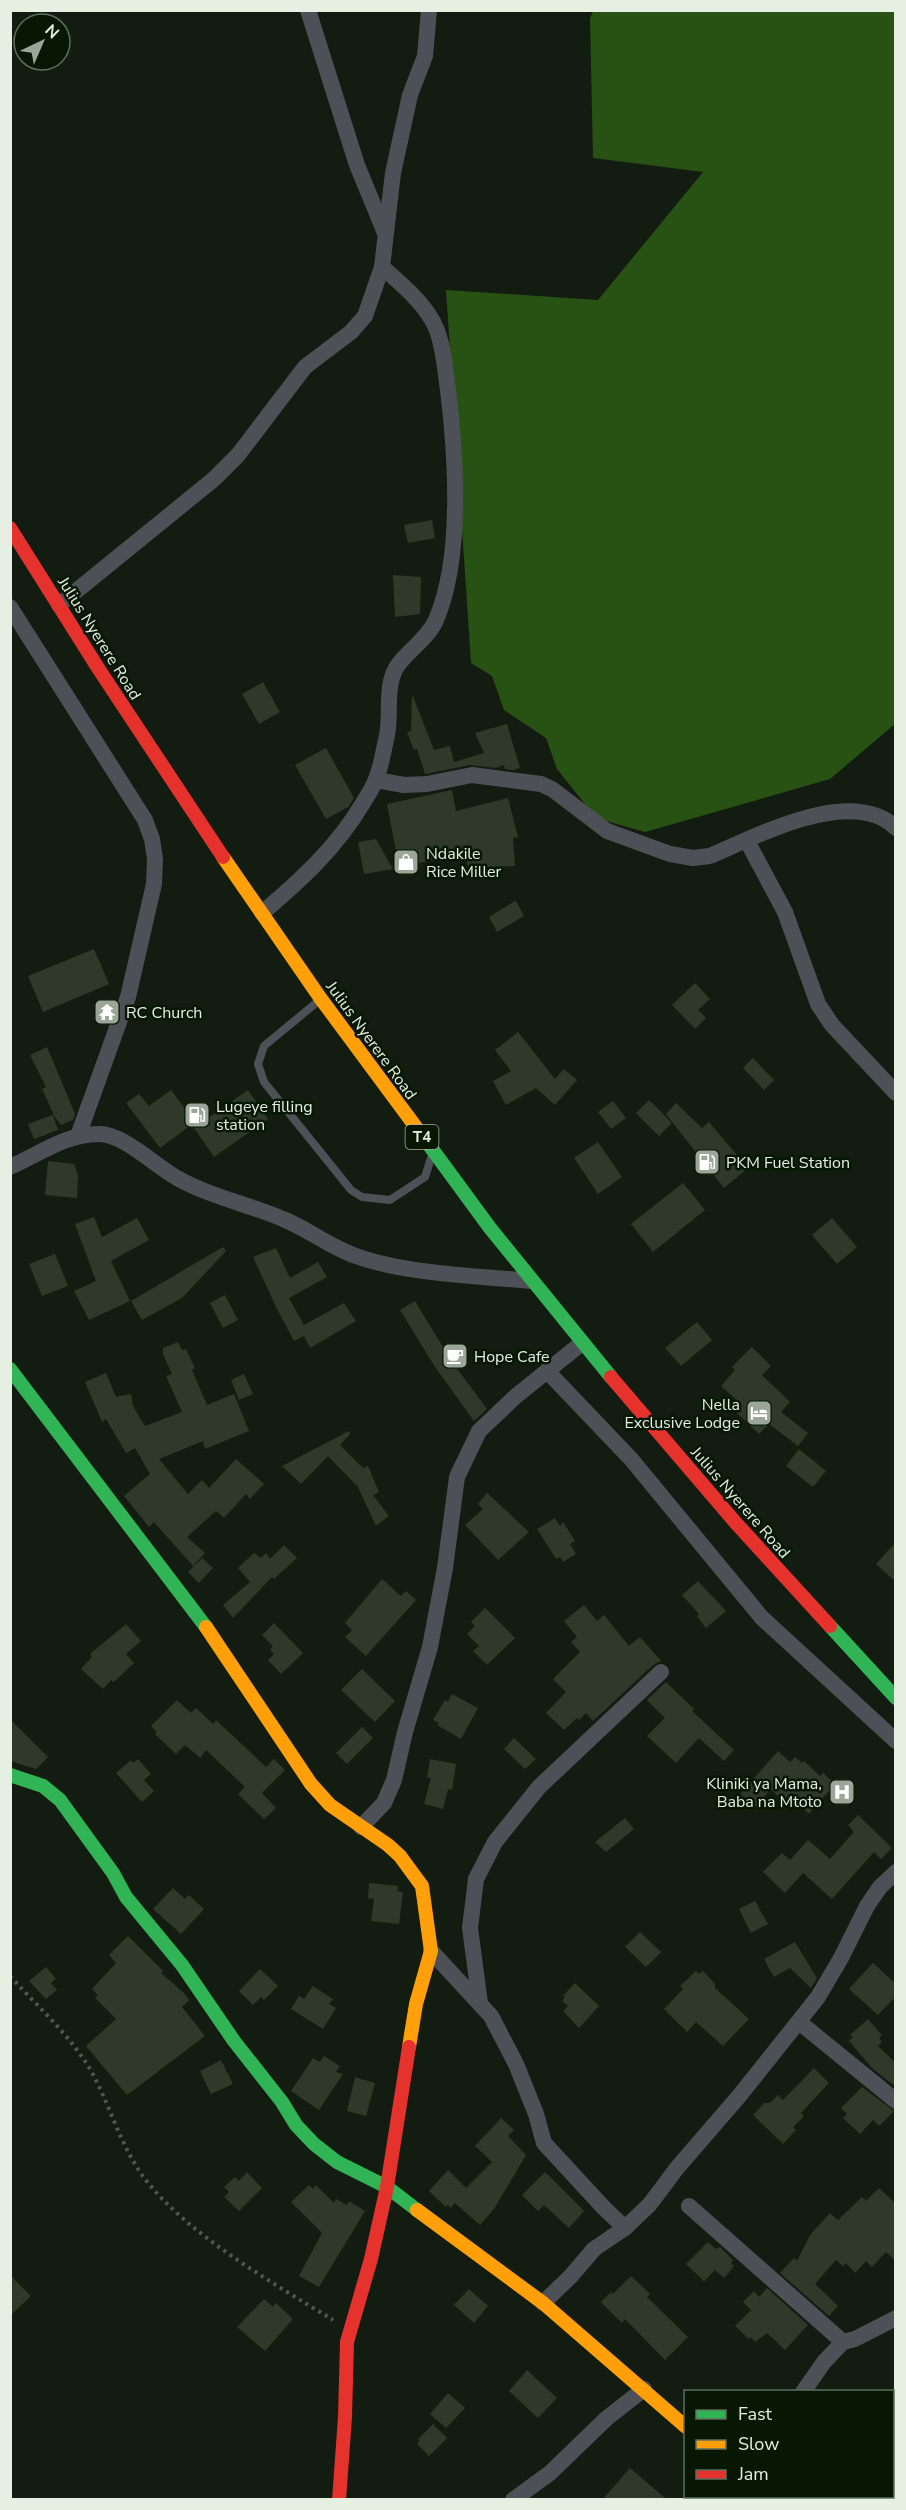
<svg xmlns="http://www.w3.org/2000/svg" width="906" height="2510" font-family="'Nunito Sans',sans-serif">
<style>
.forest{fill:#275214}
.building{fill:#2e392a}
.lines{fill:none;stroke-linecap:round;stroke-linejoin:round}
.path{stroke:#525557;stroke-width:4;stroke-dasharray:3 4.5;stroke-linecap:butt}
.lane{stroke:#4e5057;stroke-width:8}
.street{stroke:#4e5057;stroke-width:16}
.fast{stroke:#30b455;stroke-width:14}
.slow{stroke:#ff9f0a;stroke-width:14}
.jam{stroke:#e5322d;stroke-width:14}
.labels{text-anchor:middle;stroke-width:5;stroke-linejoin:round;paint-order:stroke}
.shield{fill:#081704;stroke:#a3af9f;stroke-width:1.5}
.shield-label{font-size:15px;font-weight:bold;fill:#e5f0e2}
.street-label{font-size:16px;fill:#e5f0e2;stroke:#081704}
.poi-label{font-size:16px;fill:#e5f0e2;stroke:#081704;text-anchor:start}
</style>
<rect width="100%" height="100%" fill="#131c10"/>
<path class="forest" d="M593,11H895V724L830,779L645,832L596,818L557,769L546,738L504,710L492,676L471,663L446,290L598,300L703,172L593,158L590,18Z"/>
<g class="building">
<path d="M432,520L435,538L408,543L404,525Z"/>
<path d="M393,575L421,577L420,614L395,617Z"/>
<path d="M263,682L280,712L259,724L242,694Z"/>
<path d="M412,694L434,750L450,746L454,762L484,753L475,733L507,724L520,768L513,770L505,769L504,765L496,768L470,765L425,774L417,749L414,750L407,732L411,731Z"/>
<path d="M326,748L354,798L348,807L326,819L295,765Z"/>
<path d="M452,790L456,811L508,798L518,837L513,838L515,866L469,868L463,854L399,867L387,804Z"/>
<path d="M376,839L393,869L364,874L358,842Z"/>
<path d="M515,901H516L524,916L497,932L489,917Z"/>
<path d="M94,949L109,984L43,1012L28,976Z"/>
<path d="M695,983L710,999L698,1010L706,1018L695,1029L672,1005Z"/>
<path d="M518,1032L555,1079L564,1069L577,1080L555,1105L536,1088L506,1105L493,1081L511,1071L495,1050Z"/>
<path d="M47,1047L75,1114L73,1120L61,1125L55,1117L42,1089L46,1087L30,1055Z"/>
<path d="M753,1058L774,1080L764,1090L743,1068Z"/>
<path d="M171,1090L195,1122L160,1148L126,1103L139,1094L149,1106Z"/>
<path d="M248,1090L268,1119L214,1157L194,1128Z"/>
<path d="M649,1100L672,1123L659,1136L636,1113Z"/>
<path d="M613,1101L626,1118L611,1129L598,1112Z"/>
<path d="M676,1103L702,1128L709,1122L748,1168L724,1188L666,1114Z"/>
<path d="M53,1115L58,1130L34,1139L28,1124Z"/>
<path d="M598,1142L622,1177L598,1194L574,1158Z"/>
<path d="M48,1161L74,1164L78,1175L77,1198L45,1195Z"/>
<path d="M683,1183L705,1210L653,1252L631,1224Z"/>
<path d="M94,1217L102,1237L137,1218L149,1240L111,1261L130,1301L89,1320L74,1291L96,1281L75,1224Z"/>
<path d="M832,1218L857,1247L837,1264L812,1235Z"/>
<path d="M223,1247L226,1251L182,1298L142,1320L131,1301Z"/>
<path d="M276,1248L290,1278L318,1262L327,1277L289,1298L304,1325L344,1303L356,1321L310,1348L304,1336L294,1341L276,1307L253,1257Z"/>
<path d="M55,1254L68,1286L42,1296L29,1264Z"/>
<path d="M225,1295L238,1320L223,1328L210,1303Z"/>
<path d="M415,1301L452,1362L487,1409L474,1421L435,1367L400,1310Z"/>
<path d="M697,1322L712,1340L681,1366L665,1348Z"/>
<path d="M178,1342L182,1350L186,1349L195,1368L192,1370L207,1405L234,1394L249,1431L205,1449L203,1441L159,1459L188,1494L202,1480L209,1488L236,1459L264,1484L250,1499L246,1494L224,1518L216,1511L187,1537L205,1553L193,1566L154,1522L149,1527L124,1496L150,1474L135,1448L126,1453L106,1419L102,1422L85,1382L106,1373L116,1397L131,1394L133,1406L145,1426L182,1412L166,1376L172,1374L163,1354V1348Z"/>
<path d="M752,1347L771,1366L762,1375L790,1402L781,1412L808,1433L798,1446L769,1424L759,1434L734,1410L740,1403L721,1386L735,1370L732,1367Z"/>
<path d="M244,1374L253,1394L239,1400L231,1380Z"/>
<path d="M349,1431L350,1434L340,1445L363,1468L368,1466L379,1492L373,1495L389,1516L376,1526L358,1487L328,1456L301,1484L282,1466Z"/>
<path d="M799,1449L826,1471L813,1487L786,1466Z"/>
<path d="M487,1493L529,1532L498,1560L465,1525L483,1509L478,1504Z"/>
<path d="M555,1518L560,1526L563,1522L575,1541L570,1544L576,1554L563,1562L560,1557L556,1559L537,1529Z"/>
<path d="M896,1542V1582L876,1564Z"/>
<path d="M284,1545L297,1558L274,1579L272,1577L233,1618L223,1605L250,1582L238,1568L254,1553L261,1558L266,1553L270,1559Z"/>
<path d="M202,1558L213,1568L199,1583L188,1572Z"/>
<path d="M382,1579L401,1596L406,1591L416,1600L366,1656L345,1637L352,1630L345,1623Z"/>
<path d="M698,1581L726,1611L706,1628L697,1616L699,1614L682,1595Z"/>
<path d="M584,1605L597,1621L604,1615L629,1646L640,1637L661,1661L654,1664L593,1721L586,1713L579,1720L577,1718L564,1730L546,1713L566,1692L553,1679L580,1652L571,1642L577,1637L564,1621Z"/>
<path d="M485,1608L515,1638L487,1665L473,1651L479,1646L467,1634L475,1626L471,1622Z"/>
<path d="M274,1623L303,1653L281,1674L268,1660L274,1654L270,1650L273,1646L262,1635Z"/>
<path d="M126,1624L141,1641L126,1654L134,1663L114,1682L111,1680L103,1689L81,1669L92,1657L90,1654Z"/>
<path d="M362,1669L395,1701L375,1722L341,1690Z"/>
<path d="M666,1682L694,1709L692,1711L734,1750L724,1761L699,1738L676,1763L647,1736L665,1718L647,1700Z"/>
<path d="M452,1694L478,1708L461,1739L437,1725L439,1723L433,1720L445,1700L448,1702Z"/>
<path d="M177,1700L191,1713L196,1708L213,1724L216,1720L266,1767L274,1759L285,1770L262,1793L276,1808L264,1819L238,1794L245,1787L206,1750L200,1758L185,1745L176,1754L155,1734L157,1732L151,1726Z"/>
<path d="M10,1719L48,1757L36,1769L10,1761Z"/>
<path d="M362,1727L373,1738L347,1764L336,1753Z"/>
<path d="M514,1738L536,1759L525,1769L504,1749Z"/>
<path d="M778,1751L790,1762L795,1757L802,1763L804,1761L820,1776L823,1773L835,1784L809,1814L797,1803L792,1808L770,1789L757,1807L740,1794Z"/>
<path d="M138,1759L151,1774L144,1780L154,1791L142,1802L116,1773L131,1760L133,1763Z"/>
<path d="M430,1759L456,1764L452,1790L448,1789L443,1809L424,1804L431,1778H427Z"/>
<path d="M858,1815L892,1848L881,1859L874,1852L832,1899L803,1873L785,1893L763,1872L782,1853L790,1860L808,1840L830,1859L854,1832L848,1825Z"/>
<path d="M625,1818L634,1829L606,1852L595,1842Z"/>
<path d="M369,1883L398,1886L397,1891L403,1892L399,1924L371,1921L374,1899L368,1898Z"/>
<path d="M173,1888L185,1899L189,1895L204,1909L181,1934L153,1909Z"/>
<path d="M755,1901L768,1924L751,1933L739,1909Z"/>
<path d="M640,1932L661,1952L646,1967L625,1947Z"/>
<path d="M128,1936L163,1971L161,1973L184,1993L189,2000L182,2007L205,2036L127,2095L86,2046L116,2019L95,1998L98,1995L92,1989L116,1963L109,1955Z"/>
<path d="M795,1942L817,1978L811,1988L790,1968L774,1977L764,1959Z"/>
<path d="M873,1963L896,1984V1996L878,2015L849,1989Z"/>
<path d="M46,1967L56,1979L51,1983L57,1990L46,1999L29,1981Z"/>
<path d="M260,1969L278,1986L264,2000L261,1997L253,2005L239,1991Z"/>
<path d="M696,1971L699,1974L703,1971L715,1984V1988L749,2019L723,2046L696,2022L687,2032L664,2009L683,1989L680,1986Z"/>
<path d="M575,1983L599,2006L579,2028L563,2011L568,2006L562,2001L565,1997L563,1996Z"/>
<path d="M313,1986L333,1999L329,2004L336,2008L323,2029L291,2009L299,1996L304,1999Z"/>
<path d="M868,2019L882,2035L879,2038L882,2042L878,2046L896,2063V2087L872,2068L849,2041L853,2037L850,2035Z"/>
<path d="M324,2056L340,2066L336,2072L343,2074L319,2110L291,2091L313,2058L320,2062Z"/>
<path d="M221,2060L233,2084L211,2094L200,2071Z"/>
<path d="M814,2068L829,2083L801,2113L804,2116L793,2127L796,2130L783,2144L753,2115L764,2103H770L778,2095L783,2100Z"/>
<path d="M355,2077L375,2083L366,2116L347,2111Z"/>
<path d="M862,2087L894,2111L879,2126L873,2120L860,2134L843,2118L847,2114L841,2108Z"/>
<path d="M501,2118L514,2130L508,2136L526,2155L494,2209L480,2225L455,2203L451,2208L448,2205L446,2207L429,2191L448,2170L466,2188L492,2162L475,2146Z"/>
<path d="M247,2172L262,2188L239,2211L224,2197L229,2192L224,2187L235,2177L239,2181Z"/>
<path d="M545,2172L584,2211L569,2228L544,2205L538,2211L522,2195Z"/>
<path d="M309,2185L313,2189L316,2185L334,2203L336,2199L347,2205L349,2201L365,2211L319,2287L299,2276L322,2233L291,2202Z"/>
<path d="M879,2188L896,2204V2261L886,2252L872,2267L866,2261L855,2273L846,2263L843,2266L836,2260L815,2284L838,2306L829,2316L780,2273L794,2258L797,2261L810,2235L830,2213L838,2220L862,2197L866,2201Z"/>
<path d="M708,2242L716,2249L720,2247L733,2260L731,2263L734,2266L724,2278L715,2270L704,2281L686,2264Z"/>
<path d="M10,2275L31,2296L10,2316Z"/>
<path d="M631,2276L650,2294L647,2297L688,2337L665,2360L625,2319L622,2323L601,2302L611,2292L613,2294Z"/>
<path d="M767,2288L808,2325L785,2350L767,2333L755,2342L751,2337L749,2339L735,2326L751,2310L743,2302L754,2291L759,2297Z"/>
<path d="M469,2289L488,2306L474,2323L454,2305Z"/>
<path d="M264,2299L273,2307L276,2303L293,2319L265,2351L237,2327Z"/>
<path d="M527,2370L557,2398L538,2418L509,2391Z"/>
<path d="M448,2393L465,2408L446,2428L430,2414Z"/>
<path d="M433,2424L447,2438L429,2456L417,2444L420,2440L418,2439Z"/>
<path d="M630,2468L666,2499H603Z"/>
</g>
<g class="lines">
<path class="path" d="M10,1976C38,2007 68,2033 90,2069C110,2104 120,2146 145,2179C188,2235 273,2283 333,2320"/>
<path class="lane" d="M316,1003L264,1046L258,1064L264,1082L351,1190L362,1197L390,1200L425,1177L431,1158"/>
<g class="street">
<path d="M308,10L357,165L385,233"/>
<path d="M59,605L214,479L238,455L305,367L351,332L365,316L382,267L393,173L410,95L425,56L429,10"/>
<path d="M10,607L145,820L152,839L155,859L154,884L128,997L78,1136"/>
<path d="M376,780L404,785L427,784L472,775L541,784L552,789L607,831L670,854L693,858L710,856C757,836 852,785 896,828"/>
<path d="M747,841L785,912L818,1004L832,1025L896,1093"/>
<path d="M262,913C301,880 337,847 363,803C367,796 373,788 376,779C381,767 383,753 386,740C392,718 385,693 394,672C400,656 427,641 436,620C463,557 456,457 448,390C445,371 444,347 436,328C426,304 401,284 382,267"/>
<path d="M10,1167C40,1154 65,1134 99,1134C124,1134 155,1166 177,1178C211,1197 248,1204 283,1219C308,1229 330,1247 356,1256C406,1274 477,1276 531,1281"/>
<path d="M547,1371L631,1459L762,1618L896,1741"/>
<path d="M361,1827L384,1803L394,1780L405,1732L430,1647L445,1568L457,1477L479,1431L516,1396L582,1343"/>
<path d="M431,1951L491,2016L516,2064L536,2114L544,2143L604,2208L625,2228"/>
<path d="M480,2003L470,1928L476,1879L495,1842L539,1787L661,1672"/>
<path d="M799,2022L896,2101"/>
<path d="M689,2206L843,2342"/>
<path d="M543,2303L571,2276L594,2249L625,2228L650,2204L677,2168L740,2095L818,1997L841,1958L867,1906L880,1887L896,1872"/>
<path d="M803,2392L824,2362L843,2342L855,2339L896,2318"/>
<path d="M755,2496L758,2500"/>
<path d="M513,2500L550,2473L607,2418L644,2389"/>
</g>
<g class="fast">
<path d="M421,1134L490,1228L611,1377"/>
<path d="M10,1369L206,1627"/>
<path d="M830,1626L896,1698"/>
<path d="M10,1775L43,1786L60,1800L113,1873L126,1897L182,1965L234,2041L282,2102L296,2125L314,2144L337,2162L387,2187L417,2210"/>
</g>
<g class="slow">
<path d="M223,857L321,999L421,1134"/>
<path d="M206,1627L311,1784L330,1805L388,1845L400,1856L422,1886L431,1951L416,2004L409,2047"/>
<path d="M417,2210L543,2303L686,2427"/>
</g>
<g class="jam">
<path d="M10,528L98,668L223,857"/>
<path d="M611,1377L735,1522L830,1626"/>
<path d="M339,2500L345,2417L347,2342L371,2259L387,2187L409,2047"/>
</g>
</g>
<defs>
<g id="shop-square" transform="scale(1.35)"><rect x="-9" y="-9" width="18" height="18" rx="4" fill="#9ca698" stroke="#081704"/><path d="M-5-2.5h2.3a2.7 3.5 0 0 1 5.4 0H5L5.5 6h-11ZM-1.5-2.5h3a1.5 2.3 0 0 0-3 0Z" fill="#fff"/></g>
<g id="temple-square" transform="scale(1.35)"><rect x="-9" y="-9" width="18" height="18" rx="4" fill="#9ca698" stroke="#081704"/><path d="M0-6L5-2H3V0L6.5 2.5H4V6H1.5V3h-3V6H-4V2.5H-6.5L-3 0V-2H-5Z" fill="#fff"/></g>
<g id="fuel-square" transform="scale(1.35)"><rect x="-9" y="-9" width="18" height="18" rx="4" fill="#9ca698" stroke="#081704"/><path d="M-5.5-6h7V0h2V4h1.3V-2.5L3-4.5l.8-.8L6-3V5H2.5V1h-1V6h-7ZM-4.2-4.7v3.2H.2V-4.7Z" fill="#fff"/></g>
<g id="cafe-square" transform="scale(1.35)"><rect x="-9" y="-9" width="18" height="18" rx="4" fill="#9ca698" stroke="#081704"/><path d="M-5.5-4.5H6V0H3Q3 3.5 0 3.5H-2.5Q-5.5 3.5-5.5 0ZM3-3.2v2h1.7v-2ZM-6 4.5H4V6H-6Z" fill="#fff"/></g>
<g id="hotel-square" transform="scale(1.35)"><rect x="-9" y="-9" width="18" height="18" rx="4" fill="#9ca698" stroke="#081704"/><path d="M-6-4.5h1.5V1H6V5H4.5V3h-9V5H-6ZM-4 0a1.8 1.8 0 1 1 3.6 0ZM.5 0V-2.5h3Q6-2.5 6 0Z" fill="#fff"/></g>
<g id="hospital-square" transform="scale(1.35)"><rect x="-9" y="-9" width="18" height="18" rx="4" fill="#9ca698" stroke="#081704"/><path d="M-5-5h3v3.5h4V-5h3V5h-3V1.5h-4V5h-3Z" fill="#fff"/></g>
</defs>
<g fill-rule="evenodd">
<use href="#shop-square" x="406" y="862"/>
<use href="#temple-square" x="107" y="1012"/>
<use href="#fuel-square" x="197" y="1115"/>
<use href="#fuel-square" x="707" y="1162"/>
<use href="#cafe-square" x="455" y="1356"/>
<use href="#hotel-square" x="759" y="1413"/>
<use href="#hospital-square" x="842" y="1792"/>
</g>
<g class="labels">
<rect class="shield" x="405.5" y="1125" width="33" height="24" rx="4.5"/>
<g class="shield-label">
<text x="422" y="1142">T4</text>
</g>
<g class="street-label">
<text transform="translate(100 638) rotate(58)" y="6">Julius Nyerere Road</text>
<text transform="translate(372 1040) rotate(54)" y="6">Julius Nyerere Road</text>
<text transform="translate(741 1502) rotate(49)" y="6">Julius Nyerere Road</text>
</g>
<g class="poi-label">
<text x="426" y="859">Ndakile<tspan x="426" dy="18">Rice Miller</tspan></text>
<text x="126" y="1018">RC Church</text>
<text x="216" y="1112">Lugeye filling<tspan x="216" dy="18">station</tspan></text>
<text x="726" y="1168">PKM Fuel Station</text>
<text x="474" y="1362">Hope Cafe</text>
<text x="740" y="1410" text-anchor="end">Nella<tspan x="740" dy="18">Exclusive Lodge</tspan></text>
<text x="822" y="1789" text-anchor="end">Kliniki ya Mama,<tspan x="822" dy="18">Baba na Mtoto</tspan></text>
</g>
</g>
<rect width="906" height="2510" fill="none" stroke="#e5f0e2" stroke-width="24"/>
<rect x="684" y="2390" width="210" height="108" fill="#081704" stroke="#606e5d" stroke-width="1.5"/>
<rect x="696" y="2410" width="30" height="9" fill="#30b455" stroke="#606e5d" stroke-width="1.5"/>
<text x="738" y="2420" font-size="18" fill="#e5f0e2">Fast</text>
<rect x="696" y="2440" width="30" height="9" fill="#ff9f0a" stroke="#606e5d" stroke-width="1.5"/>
<text x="738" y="2450" font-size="18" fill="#e5f0e2">Slow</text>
<rect x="696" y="2470" width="30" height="9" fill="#e5322d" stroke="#606e5d" stroke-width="1.5"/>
<text x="738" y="2480" font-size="18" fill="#e5f0e2">Jam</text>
<g transform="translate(42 42) rotate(44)"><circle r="28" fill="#081704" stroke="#606e5d" stroke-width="1.5"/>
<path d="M0-4.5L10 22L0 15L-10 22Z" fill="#9ca698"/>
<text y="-9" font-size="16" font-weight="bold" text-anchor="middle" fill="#e5f0e2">N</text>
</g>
</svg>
